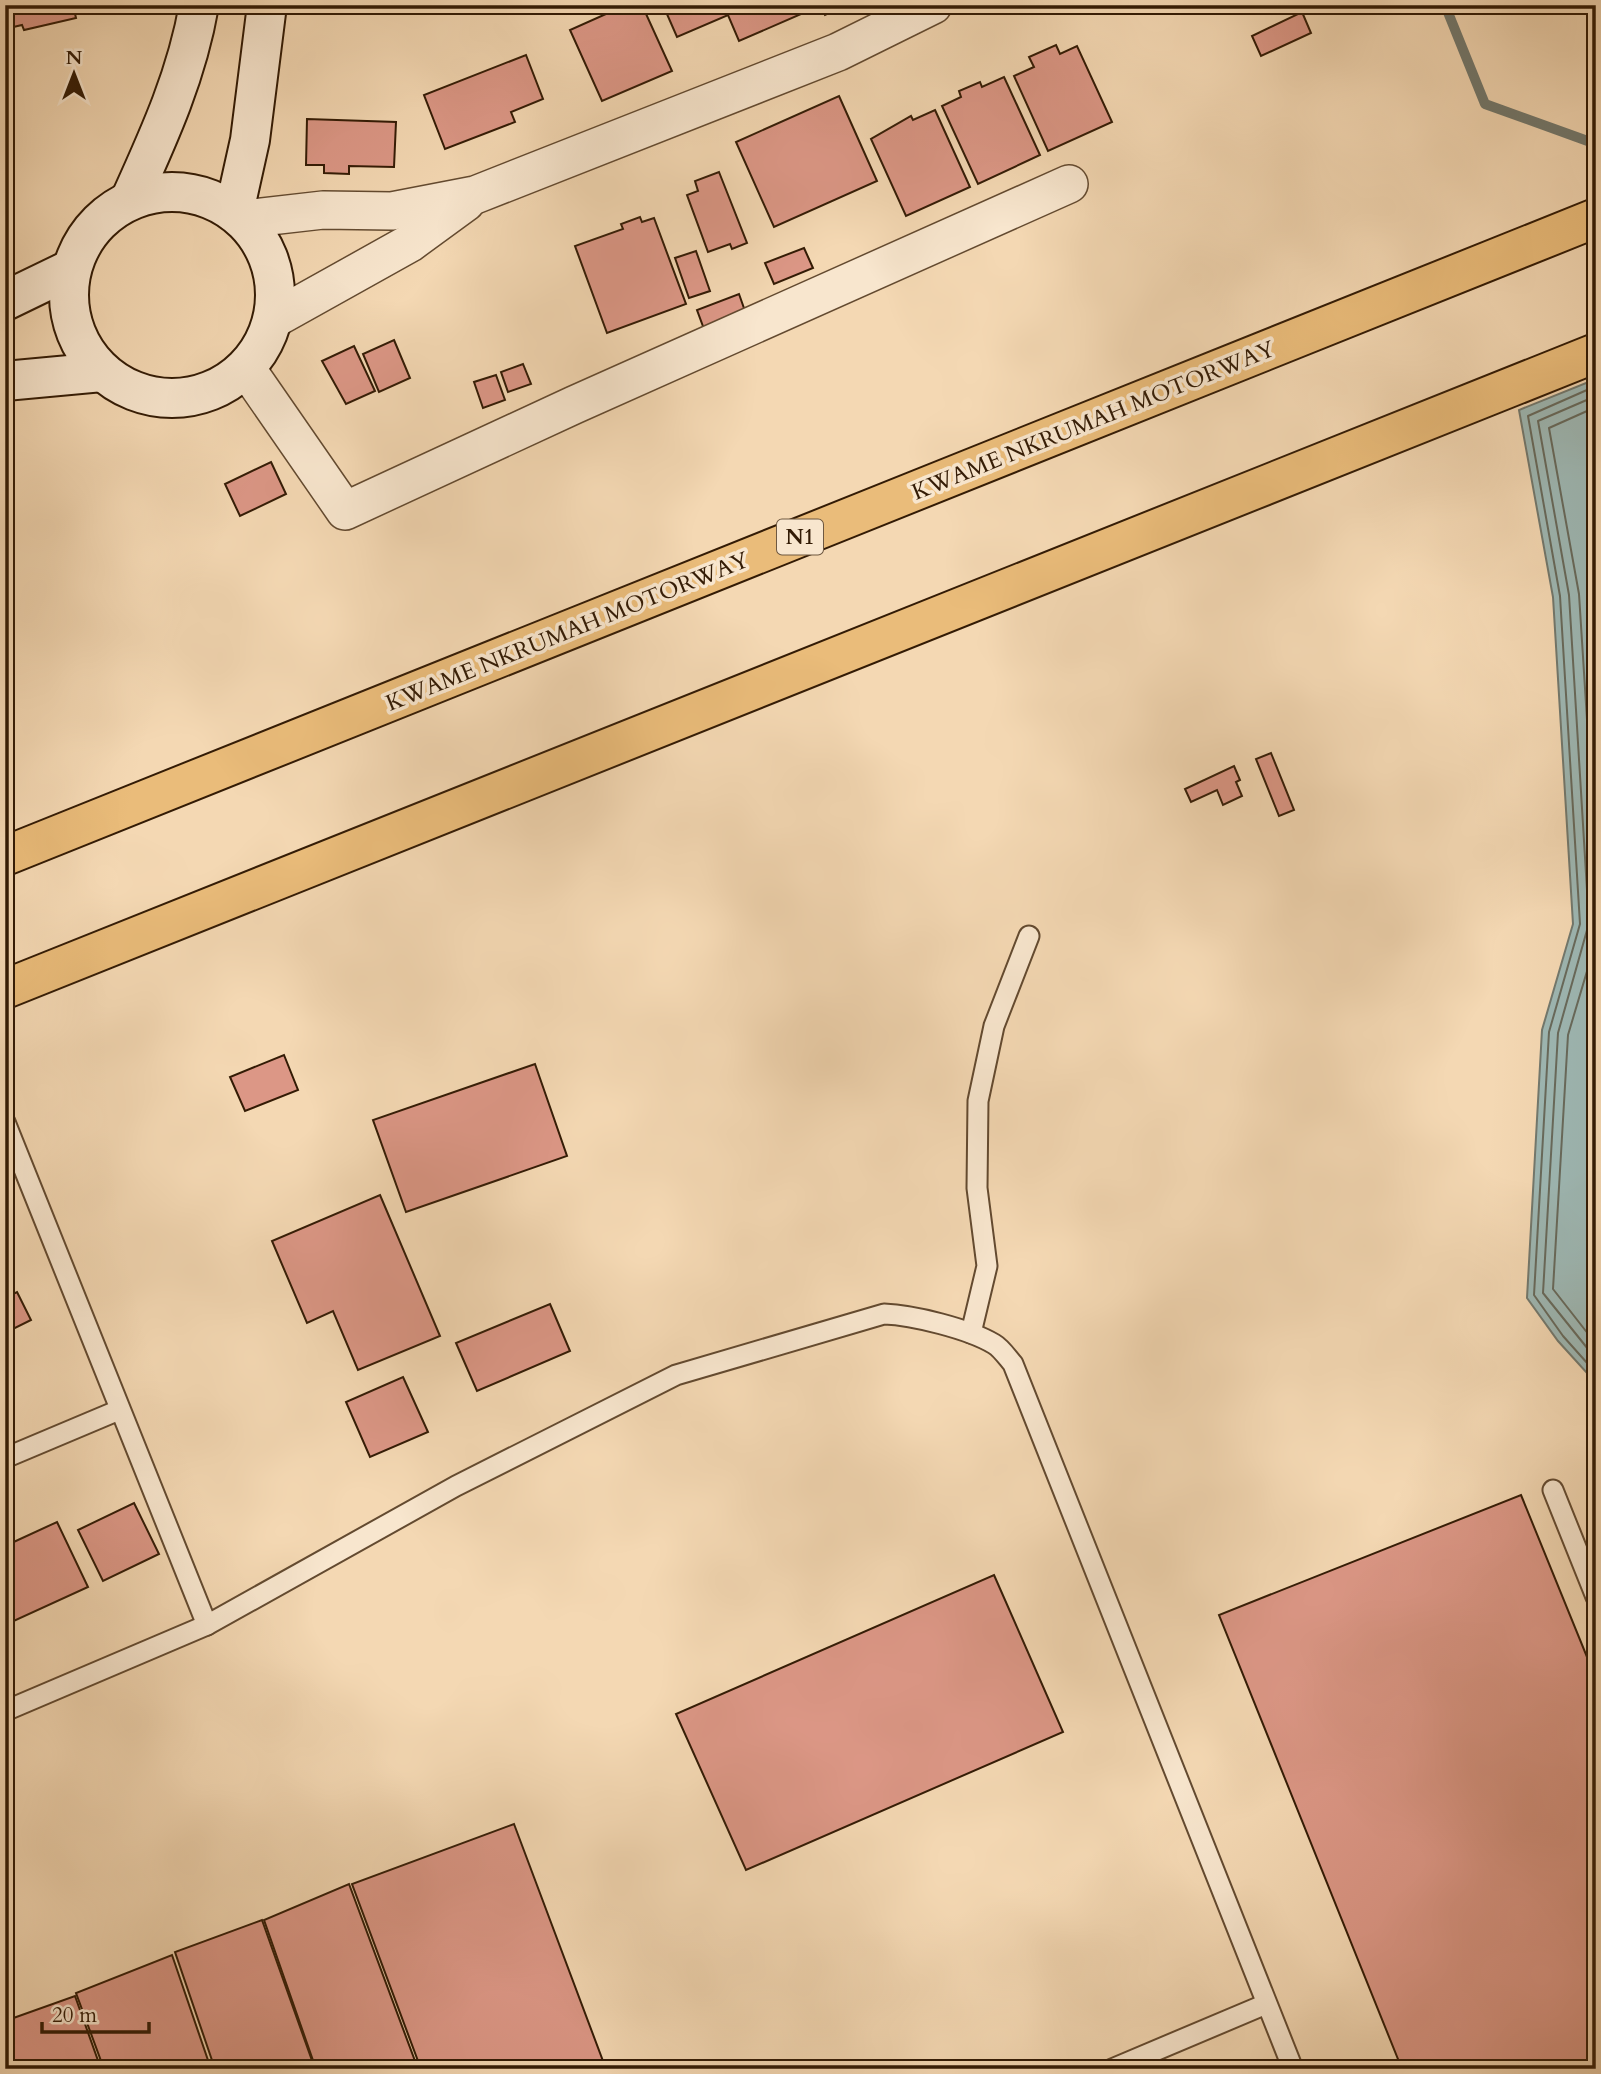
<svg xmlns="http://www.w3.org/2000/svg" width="1601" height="2074" font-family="Cardo,serif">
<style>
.water{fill:#9eb8b4;stroke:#73796e;stroke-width:2}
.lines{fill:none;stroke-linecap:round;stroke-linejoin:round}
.shore{stroke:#686a5c;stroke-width:2}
.stream{stroke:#73796e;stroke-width:10}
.building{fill:#dc9786;stroke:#331b05;stroke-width:2}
.lane-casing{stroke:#634a30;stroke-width:23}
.street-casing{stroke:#634a30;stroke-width:40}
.secondary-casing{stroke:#331b05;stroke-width:42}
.highway-casing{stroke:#331b05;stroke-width:42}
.lane{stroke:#f8e6ce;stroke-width:19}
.street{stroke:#f8e6ce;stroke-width:37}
.secondary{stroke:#f8e6ce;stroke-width:38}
.highway{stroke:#eabc7a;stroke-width:38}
.labels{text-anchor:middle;stroke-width:7;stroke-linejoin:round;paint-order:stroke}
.shield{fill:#f8e6ce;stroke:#6e5841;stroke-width:2}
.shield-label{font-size:21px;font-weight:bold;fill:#331b05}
.street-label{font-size:23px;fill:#331b05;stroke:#f8e6ce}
</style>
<rect width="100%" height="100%" fill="#f4d8b3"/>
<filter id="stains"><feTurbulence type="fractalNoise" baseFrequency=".00286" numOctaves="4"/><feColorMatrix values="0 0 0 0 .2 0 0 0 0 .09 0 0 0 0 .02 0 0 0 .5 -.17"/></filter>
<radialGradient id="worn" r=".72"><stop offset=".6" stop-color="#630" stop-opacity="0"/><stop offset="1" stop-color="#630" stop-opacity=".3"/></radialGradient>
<path class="water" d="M1596,379V1383L1558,1341L1527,1298L1542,1030L1573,924L1553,597L1519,410Z"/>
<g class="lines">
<g class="shore">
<path d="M1596,386L1528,416L1560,596L1580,924L1549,1032L1534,1295L1563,1336L1596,1373"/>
<path d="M1596,396L1538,421L1569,595L1589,923L1558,1033L1543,1293L1596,1359"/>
<path d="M1596,407L1549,428L1579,594L1596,861"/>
<path d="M1596,941L1568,1035L1553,1289L1596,1344"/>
</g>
<path class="stream" d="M1445,5L1485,104L1596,144"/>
</g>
<g class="building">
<path d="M5,5H73L76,18L24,30L22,25L5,29Z"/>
<path d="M626,5H642L672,71L602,101L570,30Z"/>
<path d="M663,5H805L808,11L739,41L728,15L677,37Z"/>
<path d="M821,5H847L825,15Z"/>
<path d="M1302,12L1311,33L1261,56L1252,36Z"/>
<path d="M1056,45L1060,54L1077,46L1112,122L1048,151L1014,76L1034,67L1029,57Z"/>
<path d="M526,55L543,99L511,112L515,122L445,149L424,95Z"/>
<path d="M1004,77L1040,155L978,184L942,106L961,97L959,91L980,82L982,87Z"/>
<path d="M839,96L877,181L774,227L736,142Z"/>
<path d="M935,110L970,187L906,216L871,139L911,116L913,120Z"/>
<path d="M307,119L396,122L394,167L349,166V174L324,173V165H306Z"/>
<path d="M719,172L747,243L732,249L730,244L708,252L687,195L698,191L695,181Z"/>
<path d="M640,217L642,222L654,218L686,304L607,333L575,246L623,229L621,224Z"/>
<path d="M804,248L813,268L774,284L765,263Z"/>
<path d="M696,251L710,291L689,298L675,258Z"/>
<path d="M739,294L746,314L704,329L697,310Z"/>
<path d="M394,340L410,378L379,392L363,354Z"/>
<path d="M354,346L375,391L346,404L322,361Z"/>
<path d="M523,364L531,384L508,392L501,372Z"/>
<path d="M496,375L505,400L483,408L474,382Z"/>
<path d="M5,425L13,444L5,447Z"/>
<path d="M271,462L286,494L240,516L225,484Z"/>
<path d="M1271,753L1294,810L1279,816L1256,759Z"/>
<path d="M1234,766L1240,780L1236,782L1242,796L1223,805L1217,790L1191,802L1185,789Z"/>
<path d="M284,1055L298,1090L245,1111L230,1077Z"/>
<path d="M535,1064L567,1156L406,1212L373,1120Z"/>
<path d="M380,1195L440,1336L358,1370L333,1311L307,1323L272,1241Z"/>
<path d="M17,1292L31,1320L5,1333V1298Z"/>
<path d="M550,1304L570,1351L477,1391L456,1343Z"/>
<path d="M403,1377L428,1432L370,1457L346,1402Z"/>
<path d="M1521,1495L1596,1679V2069H1402L1219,1615Z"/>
<path d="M134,1503L159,1554L103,1581L78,1530Z"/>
<path d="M57,1522L88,1587L5,1625V1546Z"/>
<path d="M994,1575L1063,1732L746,1870L676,1714Z"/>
<path d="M514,1824L606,2069H421L352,1884Z"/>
<path d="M349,1884L418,2069H316L264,1920Z"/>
<path d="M262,1920L315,2069H215L175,1952Z"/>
<path d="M172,1955L211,2069H104L76,1993Z"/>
<path d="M75,1996L101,2069H5V2021Z"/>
</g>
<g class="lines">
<g class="lane-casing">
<g id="lane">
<path d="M5,1122L207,1625"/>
<path d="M971,1333L987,1266L977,1188L978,1101L994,1026L1029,936"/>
<path d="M5,1458L119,1410"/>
<path d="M1553,1490L1596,1597"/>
<path d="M5,1711L207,1625L456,1486L676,1375L884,1314C913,1315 969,1329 994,1344C1001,1348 1007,1357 1013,1364L1293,2069"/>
<path d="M1112,2069L1266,2004"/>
</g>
</g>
<g class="street-casing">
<g id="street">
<path d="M243,219L323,210L392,211L475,195L838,52L933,5"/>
<path d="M272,320L410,243L466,202"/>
<path d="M246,368L345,511L574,405L1069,184"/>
</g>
</g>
<g class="secondary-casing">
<g id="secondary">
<circle cx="172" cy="295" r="103"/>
<path d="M130,200C159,136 187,75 199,5"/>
<path d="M234,212L250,140L267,5"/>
<path d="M5,301L71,269"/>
<path d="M5,381L102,372"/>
</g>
</g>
<g class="highway-casing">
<g id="highway">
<path d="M5,856L1596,218"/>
<path d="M5,989L1596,353"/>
</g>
</g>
<use href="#lane" class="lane"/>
<use href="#street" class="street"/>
<use href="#secondary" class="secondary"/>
<use href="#highway" class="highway"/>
</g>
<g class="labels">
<rect class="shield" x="777" y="519.5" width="46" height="35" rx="5"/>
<g class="shield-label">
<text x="800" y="544">N1</text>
</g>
<g class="street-label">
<text transform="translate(1093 420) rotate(-22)" y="8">KWAME NKRUMAH MOTORWAY</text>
<text transform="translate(567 631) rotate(-22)" y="8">KWAME NKRUMAH MOTORWAY</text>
</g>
</g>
<rect width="1601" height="2074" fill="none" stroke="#f4d8b3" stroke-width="28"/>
<rect x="7" y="7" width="1587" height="2060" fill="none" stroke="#331b05" stroke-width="3.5"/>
<rect x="14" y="14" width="1573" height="2046" fill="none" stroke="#331b05" stroke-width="2"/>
<g transform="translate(74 74)" stroke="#f8e6ce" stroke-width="5" paint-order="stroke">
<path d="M0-5L12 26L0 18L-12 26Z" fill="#331b05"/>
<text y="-10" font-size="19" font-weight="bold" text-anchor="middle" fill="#331b05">N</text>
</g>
<path d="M42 2022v10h107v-10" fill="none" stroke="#331b05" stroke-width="3.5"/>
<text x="52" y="2022" font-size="21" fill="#331b05" stroke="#f8e6ce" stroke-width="5" paint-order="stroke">20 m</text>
<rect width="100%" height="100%" filter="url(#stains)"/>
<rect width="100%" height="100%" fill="url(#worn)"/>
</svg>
